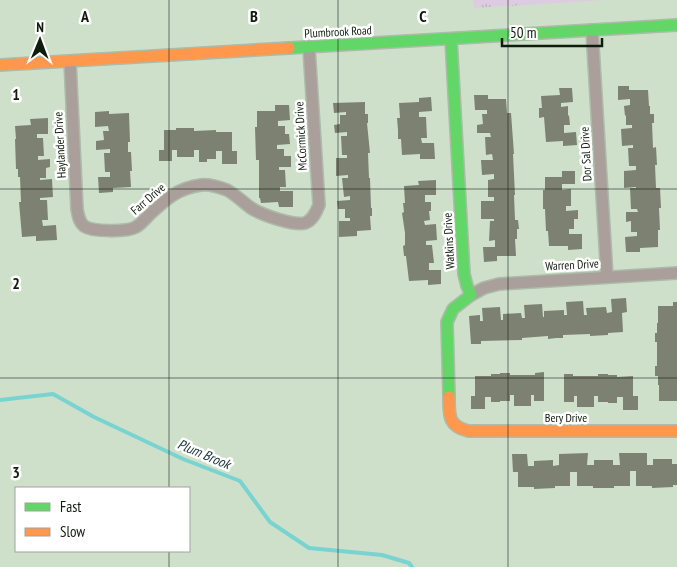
<svg xmlns="http://www.w3.org/2000/svg" width="677" height="567" font-family="'PT Sans Narrow',sans-serif">
<style>
.park{fill:url(#park-tufts)}
.lines{fill:none;stroke-linecap:round;stroke-linejoin:round}
.stream{stroke:#79d3d1;stroke-width:4}
.building{fill:#7d8171}
.street-casing{stroke:#acbbaa;stroke-width:14}
.fast-casing{stroke:#acbbaa;stroke-width:14}
.slow-casing{stroke:#acbbaa;stroke-width:14}
.street{stroke:#aa9f9b;stroke-width:11}
.fast{stroke:#63d668;stroke-width:11}
.slow{stroke:#ff974d;stroke-width:11}
.grid{fill:none;stroke:#0f1c0d;stroke-width:1;stroke-opacity:0.55}
.labels{text-anchor:middle;stroke-width:5;stroke-linejoin:round;paint-order:stroke}
.street-label{font-size:12px;fill:#0f1c0d;stroke:#fff}
.water-label{font-size:14px;font-style:italic;fill:#1a3536;stroke:#fff}
.grid-label{font-size:16px;text-anchor:middle;font-weight:bold;fill:#0f1c0d;stroke:#fff;stroke-width:5;stroke-linejoin:round;paint-order:stroke}
</style>
<defs>
<pattern id="park-tufts" width="24" height="20" patternUnits="userSpaceOnUse" patternTransform="scale(1.25)"><rect width="24" height="20" fill="#ddcce1"/><path d="M3 7l-1-3M5 7V3M7 7l1-3M15 17l-1-3M17 17v-4M19 17l1-3" fill="none" stroke="#bcafc0"/></pattern>
</defs>
<rect width="100%" height="100%" fill="#cee0ca"/>
<path class="park" d="M473,0H606L474,8Z"/>
<g class="lines">
<path class="stream" d="M0,400L53,394L94,417L183,459L240,481L270,522L309,548L382,555L409,563L412,567"/>
</g>
<g class="building">
<path d="M618,86H629V90H648L649,106H650V114H654V123H652L653,148L656,147L657,165H655L656,188H660L661,208H659L660,230H658V247L640,248V252H626L625,237L637,236V232H631V221L626,222V212H638L637,209H631L630,188H636V187L624,188V171L636,170V166H629L628,148H633V145L622,146L621,129L632,128V125H626V115L625,116L624,106L630,105V99L618,100Z"/>
<path d="M559,88H572L573,102L561,103V107L568,106V116L569,115L570,125H564V133L576,132L577,145L563,146V141L546,142L544,117L539,118V108H542L541,96L560,95Z"/>
<path d="M474,95H488V99H506L507,113H511L514,154H513L515,195H514L515,220H518L519,229H517V239H515L516,256H497V261L484,262L483,247H495V240L489,241L490,221H494V219H481V201H494V197H488V180L494,179V174L482,175L481,160H493L492,154L486,155L485,137H491L490,133H477V125L483,124L482,114H487V110H475Z"/>
<path d="M431,97L432,111L419,112V117H426L427,138H421L422,143H434L435,159H420V154L402,155L401,139H398V130L397,118H400L399,103L419,102V98Z"/>
<path d="M365,102V114H368V123H367L370,153H368L369,178H370L371,208H372V216H370L371,230L357,231V236L339,237V221H350V218H345V209H338L337,201L350,200V196L344,197L342,178H348V175L336,176V158H347V155H342L341,136H347V132L335,133L334,125L340,124V115H346V112L334,113L333,103Z"/>
<path d="M275,105H289L290,120L278,121V126H285V134H289L290,144L277,145V149H284V156H291V167H279V170H285L286,187H280V191H293V207H279L278,202L261,203L260,198H259V160H256L255,127H257V111H275Z"/>
<path d="M109,111V114L129,113L130,142H128V152H131L132,171H130L131,187L113,188V192L99,193L98,177H110V172H105L104,153H110V149L96,150V141L104,140L103,131H109L108,126L95,127V112Z"/>
<path d="M48,118V134H37V138H43L44,156H38V160L50,159V167L46,168V178H40V180L52,179L53,197L40,198V200H47L48,220H42L43,226L56,225L57,240L36,241V236L22,237L19,202H21L20,177H18V169H16L15,139H16L15,126L31,125L30,119Z"/>
<path d="M176,128H194V131L216,130V132H232V151H237V164H222V151H216V159H207V162H199V150H194V157H177V150H172V161H159V150H164V130H176Z"/>
<path d="M562,171H575V184H562V190L571,189V206H566V211L578,210V219H574V229H569V234H582V249L568,250V246H549L548,231H546L545,209H543V190H545V177H562Z"/>
<path d="M436,180V195H425V202H431V211H429L430,220L424,221L425,225L436,224L437,240L426,241V245H432L434,263H429V270H441V284L428,285V280L409,281L406,256H404L403,246L405,245V233L402,213L404,212L403,203H405L404,186L419,185L418,181Z"/>
<path d="M626,298L627,312L622,313L623,332L608,333V335L590,336V334L563,335V338H556L548,339V336L522,338V340L481,341V344H471L469,316L480,315V321H483L482,308L500,307L501,320H503V314L521,313L522,318H525L524,305L542,304L543,317H544V311L564,310V315H567L566,302L583,301L584,315H587L586,308L606,307L607,313L612,312L611,299Z"/>
<path d="M673,302H677V401H659V385H658V376H655V366H657V342H655V333H657V323H658V306H673Z"/>
<path d="M544,372V401H534V395H531V406H514V395H510V401H500V402H491V397H485V409H471V396H475V376H491V374H500V373H510V375H535V373Z"/>
<path d="M564,374H573V376H598V374H608V375H617V377L633,376V396H638V410H623V397H617V403H608V402H598V396H594V407H577V396H574V402H564Z"/>
<path d="M588,453L587,465H594V460H613V465H620L619,453H647V465H653V459H672V464H677V485H673V487L652,488V486H636V471H630V486H614V488H593V486H577V472H570V486H555V488L534,489V487H518V472H513L512,454H527L528,466H534V461L553,460V466L559,465V454Z"/>
</g>
<g class="lines">
<g class="street-casing">
<g id="street">
<path d="M592,30L607,277"/>
<path d="M70,61L77,209C78,215 79,222 84,226C92,232 127,232 136,227C141,224 145,219 150,214C166,199 178,188 201,185C209,184 219,187 227,190C236,195 243,202 251,208C262,215 294,226 305,223C313,220 316,212 319,205L309,48"/>
<path d="M471,295L484,288L499,284L677,273"/>
</g>
</g>
<g class="fast-casing">
<g id="fast">
<path d="M289,48L677,25"/>
<path d="M449,397L447,322L453,309L471,295L467,286L464,274L451,39"/>
</g>
</g>
<g class="slow-casing">
<g id="slow">
<path d="M0,65L289,48"/>
<path d="M449,397C449,415 448,426 468,431H677"/>
</g>
</g>
<use href="#street" class="street"/>
<use href="#fast" class="fast"/>
<use href="#slow" class="slow"/>
</g>
<path class="grid" d="M169,0V488M338,0V567M508,0V567M0,189H677M0,378H677M169,551V567"/>
<g class="labels">
<g class="street-label">
<text transform="translate(338 32) rotate(-3)" y="4">Plumbrook Road</text>
<text transform="translate(301 136) rotate(-93)" y="4">McCormick Drive</text>
<text transform="translate(60 145) rotate(-93)" y="4">Haylander Drive</text>
<text transform="translate(586 154) rotate(-93)" y="4">Dor Sal Drive</text>
<text transform="translate(148 199) rotate(-41)" y="4">Farr Drive</text>
<text transform="translate(449 241) rotate(-93)" y="4">Watkins Drive</text>
<text transform="translate(572 265) rotate(-3)" y="4">Warren Drive</text>
<text x="566" y="422">Bery Drive</text>
</g>
<g class="water-label">
<text transform="translate(204 454) rotate(23)" y="5">Plum Brook</text>
</g>
</g>
<g class="grid-label">
<text x="85" y="22">A</text>
<text x="254" y="22">B</text>
<text x="423" y="22">C</text>
<text x="16" y="100">1</text>
<text x="16" y="289">2</text>
<text x="16" y="478">3</text>
</g>
<rect x="15" y="487" width="175" height="65" fill="#ffffff" stroke="#9fa49e"/>
<rect x="25" y="503" width="25" height="8" fill="#63d668" stroke="#9fa49e"/>
<text x="60" y="512" font-size="15" fill="#0f1c0d">Fast</text>
<rect x="25" y="528" width="25" height="8" fill="#ff974d" stroke="#9fa49e"/>
<text x="60" y="537" font-size="15" fill="#0f1c0d">Slow</text>
<g transform="translate(40 40) rotate(1)" stroke="#ffffff" stroke-width="4" paint-order="stroke">
<path d="M0-4L9 19L0 12L-9 19Z" fill="#0f1c0d"/>
<text y="-8" font-size="14" font-weight="bold" text-anchor="middle" fill="#0f1c0d">N</text>
</g>
<path d="M502 38v8h100v-8" fill="none" stroke="#0f1c0d" stroke-width="2.5"/>
<text x="510" y="38" font-size="15" fill="#0f1c0d" stroke="#ffffff" stroke-width="4" paint-order="stroke">50 m</text>
</svg>
